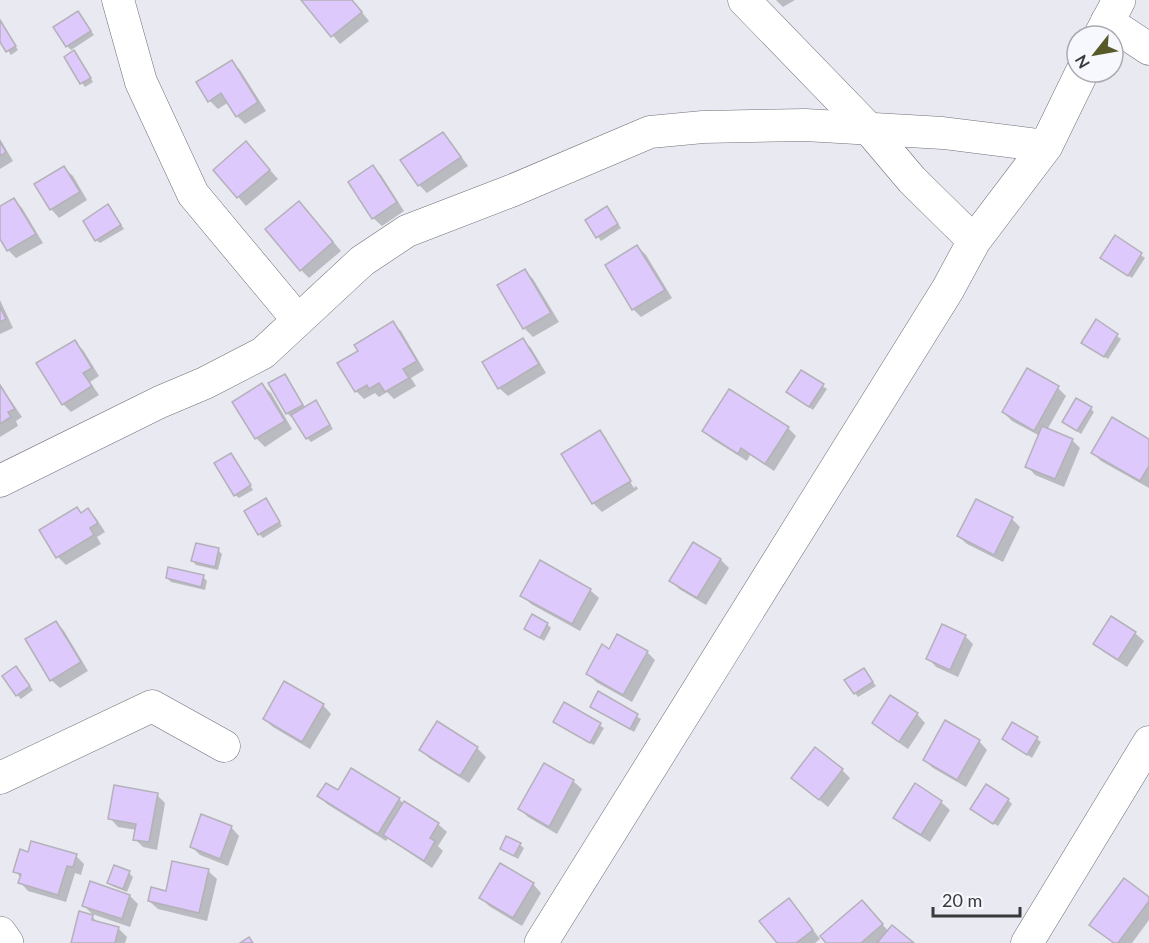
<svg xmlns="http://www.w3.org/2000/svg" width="1149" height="943" font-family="Lato,sans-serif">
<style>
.shadow{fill:#0003}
.building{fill:#ddc9fb;stroke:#b4b1b9;stroke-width:1.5}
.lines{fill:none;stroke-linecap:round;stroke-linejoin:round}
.minor-casing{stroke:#707078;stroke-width:33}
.tertiary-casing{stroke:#707078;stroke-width:34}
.minor{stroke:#fff;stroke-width:32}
.tertiary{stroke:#fff;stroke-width:33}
</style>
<rect width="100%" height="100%" fill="#e9e9f2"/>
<g class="shadow">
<path d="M303,0H352L369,21L340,44Z"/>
<path d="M776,0H795L783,7Z"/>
<path d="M78,13L94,35L71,50L67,46Z"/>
<path d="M0,22L18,50L11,55L0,39Z"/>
<path d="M77,56L93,82L85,87L82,83Z"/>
<path d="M232,62L240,70L266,111L245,124L237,116L229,102L218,109L210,101Z"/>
<path d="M443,133L451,142L468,166L427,193L419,185Z"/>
<path d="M0,139L13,161L0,169Z"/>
<path d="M254,152L278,179L246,206L215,170Z"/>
<path d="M373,167L381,175L404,211L382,226L373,218Z"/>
<path d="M64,168L73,176L87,200L59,218L51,209L36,185Z"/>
<path d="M14,200L22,208L43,243L16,258L8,250L0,236V208Z"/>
<path d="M108,206L124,229L100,243L96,240Z"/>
<path d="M307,211L341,251L309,278L301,270Z"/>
<path d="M610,212L621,228L601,241L587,221Z"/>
<path d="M1115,237L1145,258L1132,278L1102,258Z"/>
<path d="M637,246L646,255L672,298L641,317L633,309Z"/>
<path d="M525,271L533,279L559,322L533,337L525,329L499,286Z"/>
<path d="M0,300L13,328L0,334Z"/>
<path d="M1096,321L1121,339L1108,359L1087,346Z"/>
<path d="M392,323L401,331L424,370L411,378L416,386L394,399L387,392L379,397L375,393L364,399L356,391Z"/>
<path d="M522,340L531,348L546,373L508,396L499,388Z"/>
<path d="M74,342L83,350L99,376L90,382L99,395L71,412L63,404Z"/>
<path d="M1028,370L1058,388L1066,396L1047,430L1072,440L1080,448L1064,487L1035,475L1027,466L1040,436L1012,421L1003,412Z"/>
<path d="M801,372L827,389L813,410L788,392Z"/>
<path d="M288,379L305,408L319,406L333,429L311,442L307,438L293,416L291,417L287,413Z"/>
<path d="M0,385L22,417L16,421L18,426L0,437Z"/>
<path d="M262,385L271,393L292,429L265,447L256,438L234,402Z"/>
<path d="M1091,409L1094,412L1081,434L1064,422Z"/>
<path d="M788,428L796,436L774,471L750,455L747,461L712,439L704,431Z"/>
<path d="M600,432L607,439H604L634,488L636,486L608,440L638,489L602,512L594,504L563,454Z"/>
<path d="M1149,441V488L1101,461L1093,453Z"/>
<path d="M231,455L253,490L239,498L235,495Z"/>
<path d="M269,504L282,526L263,538L259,534Z"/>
<path d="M77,509L82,514L88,510L96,518L105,532L97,537L101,544L66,565L58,557Z"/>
<path d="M1012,519L1020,527L1003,562L967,544L958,536Z"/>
<path d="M694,544L721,560L729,568L706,605L679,589L671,580Z"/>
<path d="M218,550L222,554L218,570L196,565L193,561Z"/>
<path d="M203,577L207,581L205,590L171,582L167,578Z"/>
<path d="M590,590L599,598L580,631L531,604L522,595Z"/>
<path d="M1112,618L1135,633L1144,641L1127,667L1104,652L1095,644Z"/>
<path d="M56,622L64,631L88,671L60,688L51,680Z"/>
<path d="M547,624L551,628L544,641L526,629Z"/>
<path d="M965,636L973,644L958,677L936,667L928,658Z"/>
<path d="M647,652L655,660L632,702L596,682L588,673Z"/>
<path d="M864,670L876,686L858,697L855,693Z"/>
<path d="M20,672L33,690L21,699L17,695Z"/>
<path d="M599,694L641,719L634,732L592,706Z"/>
<path d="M565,704L604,728L594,745L559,725Z"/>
<path d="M323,705L331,714L310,749L273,727L264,719Z"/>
<path d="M917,714L925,723L908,749L882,731L874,723Z"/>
<path d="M438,723L477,748L486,757L469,783L429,758L421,750Z"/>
<path d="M1004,739H1037L1041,742L1032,758Z"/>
<path d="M979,741L987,750L966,787L933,768L924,760Z"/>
<path d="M842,770L850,778L828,807L793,778Z"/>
<path d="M573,781L582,789L557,834L528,817L520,809Z"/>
<path d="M915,785L941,802L950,810L930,842L904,826L895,818Z"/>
<path d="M339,792L399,799L404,804L438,824L447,832L438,846L443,851L432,868L388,838L386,841L327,804L319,796Z"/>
<path d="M157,795L165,803L157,850L143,847L135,839L137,830L118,827L110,818Z"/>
<path d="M1008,800L1012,804L998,826L975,812Z"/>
<path d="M231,827L239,836L228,866L200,855L191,846Z"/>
<path d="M520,845L524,848L518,859L502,849Z"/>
<path d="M29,853L76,856L84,864L81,875L75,873L66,902L28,891L20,882L21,878L15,871Z"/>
<path d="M208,871L217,879L207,921L158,909L149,901Z"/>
<path d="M129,873L133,877L127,892L112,886L108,882Z"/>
<path d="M533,884L541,893L522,926L489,906L481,898Z"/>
<path d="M130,896L138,904L130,927L92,914L84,906Z"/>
<path d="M1149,899V920L1132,943H1113L1091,925Z"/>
<path d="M797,909L820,939L815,943H778Z"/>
<path d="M870,910L889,932L912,943H828Z"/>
<path d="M92,917L99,923L119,929L127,937L125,943H72Z"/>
</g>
<g class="building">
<path d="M301,0H352L362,12L331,37Z"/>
<path d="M78,11L91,31L66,47L53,27Z"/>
<path d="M0,20L16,46L6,52L0,42Z"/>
<path d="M74,50L91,78L80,84L64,57Z"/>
<path d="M232,60L258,102L236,117L221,93L208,102L196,82Z"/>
<path d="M443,132L461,157L418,186L400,160Z"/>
<path d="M246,141L270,170L237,198L213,170Z"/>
<path d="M0,142L6,152L0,156Z"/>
<path d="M373,165L397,202L372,219L348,182Z"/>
<path d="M64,166L80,192L50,210L34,184Z"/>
<path d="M14,198L36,234L7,251L0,239V206Z"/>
<path d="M299,201L333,242L300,271L265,229Z"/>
<path d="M108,204L121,225L95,241L83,221Z"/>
<path d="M607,206L618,224L596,238L585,220Z"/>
<path d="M1115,235L1142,253L1128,276L1100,258Z"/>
<path d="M637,245L665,290L632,310L605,265Z"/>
<path d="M525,269L551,313L523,329L497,285Z"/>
<path d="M0,307L6,319L0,322Z"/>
<path d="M1096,319L1118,334L1104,357L1081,343Z"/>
<path d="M393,321L417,361L403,369L409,378L385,392L379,383L369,389L367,385L355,392L337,363L358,351L354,345Z"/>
<path d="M523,338L539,364L498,389L482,362Z"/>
<path d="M75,340L92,368L83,373L92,386L62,405L36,363Z"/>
<path d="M1027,368L1059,386L1034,431L1002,412Z"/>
<path d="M801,370L824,384L809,407L786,392Z"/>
<path d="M285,374L303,405L286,414L268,383Z"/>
<path d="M262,383L285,421L255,439L232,402Z"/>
<path d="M0,385L15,409L8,412L11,417L0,424Z"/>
<path d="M729,389L789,427L765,464L741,448L738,454L702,431Z"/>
<path d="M1076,398L1092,407L1077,431L1062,422Z"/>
<path d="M316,400L330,425L306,439L291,415Z"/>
<path d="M1112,417L1149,439V466L1140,481L1091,453Z"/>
<path d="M1042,426L1073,439L1055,479L1025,467Z"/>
<path d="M600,430L631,481L592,504L561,454Z"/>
<path d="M231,453L251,485L234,496L214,463Z"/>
<path d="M266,498L280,522L258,535L244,511Z"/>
<path d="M976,499L1013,517L994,555L957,536Z"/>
<path d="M77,507L81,513L88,508L98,523L90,528L94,535L56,558L39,530Z"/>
<path d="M693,542L721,559L697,598L669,581Z"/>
<path d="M196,543L219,548L215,567L191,561Z"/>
<path d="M540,560L591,589L572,624L520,596Z"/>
<path d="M168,567L204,575L201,587L166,578Z"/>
<path d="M532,614L548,623L540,638L524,629Z"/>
<path d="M1111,616L1136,632L1118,660L1093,644Z"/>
<path d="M56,621L81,662L50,681L25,639Z"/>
<path d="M942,624L966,635L950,670L926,659Z"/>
<path d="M617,634L648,651L623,695L586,674L602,644L609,649Z"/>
<path d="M16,666L30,686L16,696L2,676Z"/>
<path d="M864,668L873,682L854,694L844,680Z"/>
<path d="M284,681L324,704L302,742L263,719Z"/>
<path d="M598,691L638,714L630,729L590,707Z"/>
<path d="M890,695L918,713L899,742L872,723Z"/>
<path d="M564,702L601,723L590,743L553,722Z"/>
<path d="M945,720L980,740L957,780L923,760Z"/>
<path d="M437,721L478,747L460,776L419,750Z"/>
<path d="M1012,722L1038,737L1027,755L1002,739Z"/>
<path d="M815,747L843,769L819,800L791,778Z"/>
<path d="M544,763L574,780L549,827L518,809Z"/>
<path d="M351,768L400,798L378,834L317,796L326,783L338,790Z"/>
<path d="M915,783L942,801L921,835L893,818Z"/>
<path d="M986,784L1009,799L993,824L970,809Z"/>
<path d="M114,785L158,793L149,842L133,840L136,824L108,819Z"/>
<path d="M404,801L439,823L430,838L435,841L424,861L383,835Z"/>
<path d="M201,814L232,826L220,859L190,847Z"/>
<path d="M506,836L521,843L514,856L500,849Z"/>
<path d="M31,841L77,854L73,867L67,866L58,895L18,883L21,874L13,872L20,849L28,852Z"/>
<path d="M172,861L209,869L199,913L148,901L151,887L166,891Z"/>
<path d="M500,863L534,883L513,918L479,898Z"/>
<path d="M114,865L130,871L123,889L107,883Z"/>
<path d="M1124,878L1149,897V901L1118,943H1114L1089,925Z"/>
<path d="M90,881L130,895L122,919L82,906Z"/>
<path d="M789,898L813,930L796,943H777L759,921Z"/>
<path d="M862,900L883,924L861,943H826L820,936Z"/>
<path d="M79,911L93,915L92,920L119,927L115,943H71Z"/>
<path d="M892,925L914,943H877Z"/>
<path d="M249,937L253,943H240Z"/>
</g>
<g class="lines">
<g class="minor-casing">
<g id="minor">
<path d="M118,0L141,82L193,194L297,319"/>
<path d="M744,0L868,128L912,180L974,241"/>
<path d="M1107,21L1149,49"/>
<path d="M0,481L160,402L205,383L263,353L362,261L407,231L511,191L650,132L703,127L805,125L943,133L1046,146"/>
<path d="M0,778L152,706L224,746"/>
<path d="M1027,943L1149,742"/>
</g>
</g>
<g class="tertiary-casing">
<g id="tertiary">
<path d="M1100,36L1119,0"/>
<path d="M0,933L7,943"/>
<path d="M541,943L948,289L974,241L1046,146L1082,72"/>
</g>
</g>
<use href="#minor" class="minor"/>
<use href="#tertiary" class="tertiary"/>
</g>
<g transform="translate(1095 54) rotate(239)"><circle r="28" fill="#f7f7fe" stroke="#ababb0" stroke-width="1.5"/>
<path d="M0-4.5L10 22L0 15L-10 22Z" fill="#575a28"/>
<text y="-9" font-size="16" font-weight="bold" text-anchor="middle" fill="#39393c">N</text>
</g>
<path d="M933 907v9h87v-9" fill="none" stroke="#39393c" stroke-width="3"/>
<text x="942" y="907" font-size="18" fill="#39393c" stroke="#f7f7fe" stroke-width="4.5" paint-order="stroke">20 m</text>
</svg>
